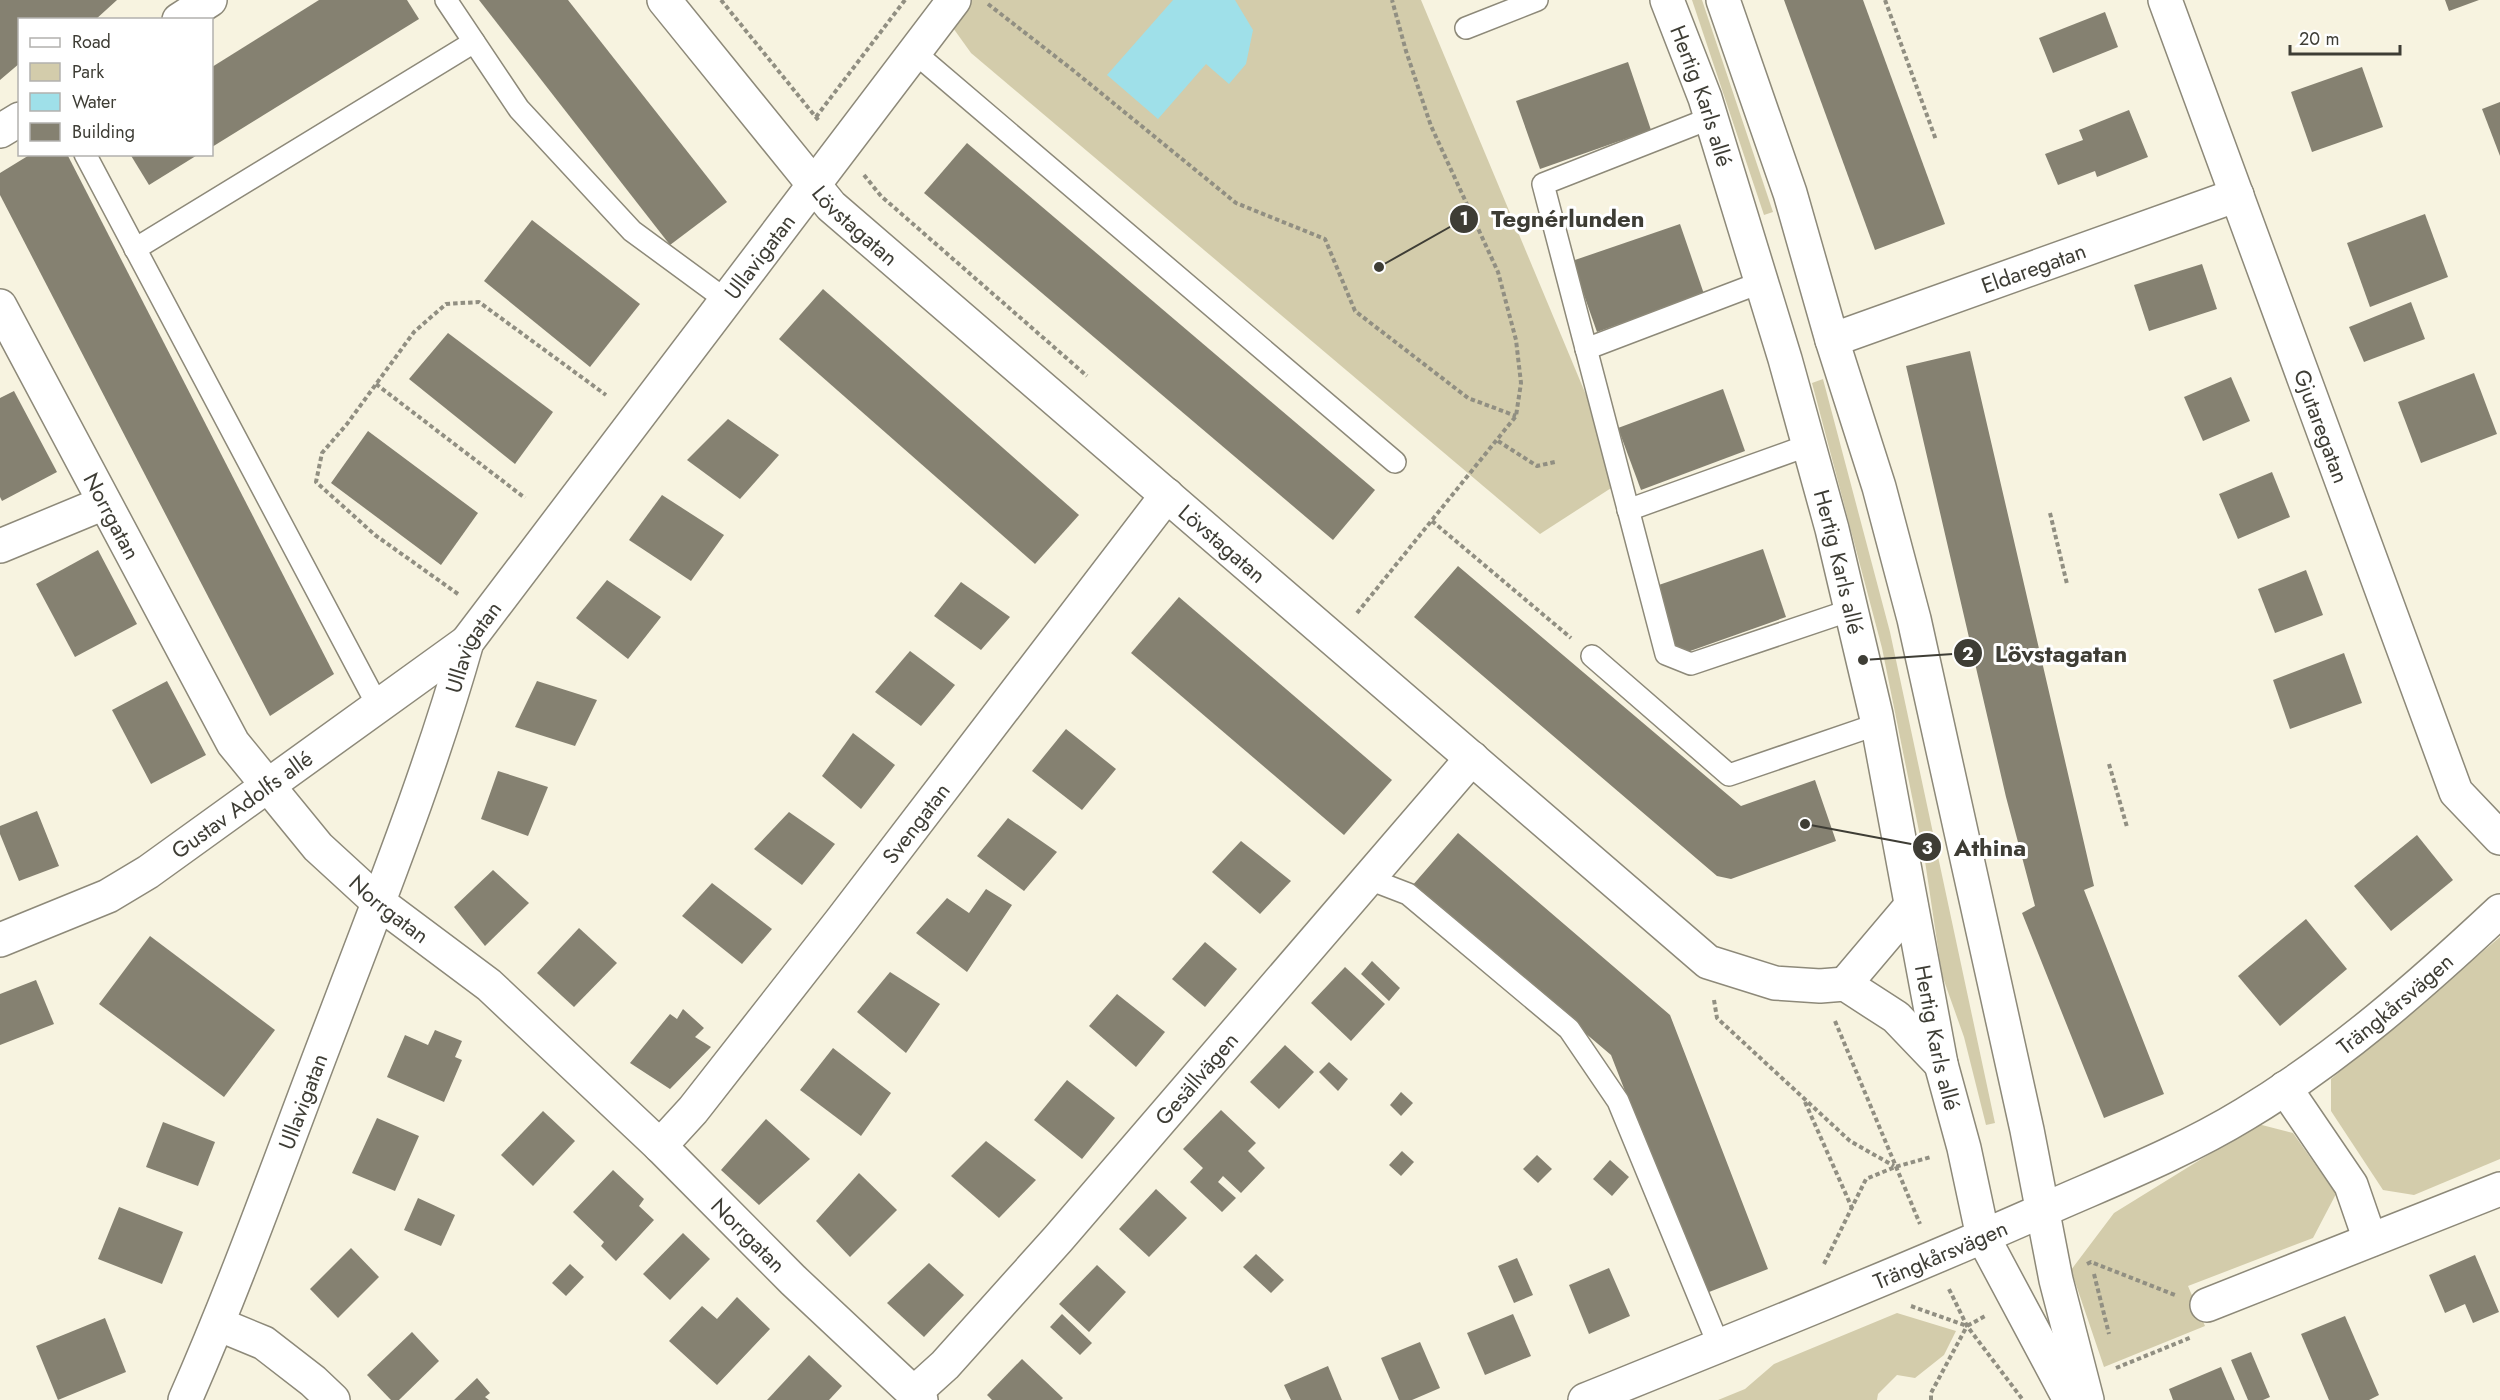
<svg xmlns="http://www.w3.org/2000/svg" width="2500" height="1400" font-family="Jost,sans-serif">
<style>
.green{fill:#d3ccab}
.water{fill:#9fe0e9}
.building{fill:#858171}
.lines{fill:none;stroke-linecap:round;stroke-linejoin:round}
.service-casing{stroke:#8d8979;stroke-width:24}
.minor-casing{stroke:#8d8979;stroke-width:36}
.secondary-casing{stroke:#8d8979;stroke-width:36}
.path{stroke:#918f82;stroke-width:4;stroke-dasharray:4.5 3;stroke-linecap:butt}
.service{stroke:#fff;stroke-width:21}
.minor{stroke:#fff;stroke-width:33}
.secondary{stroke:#fff;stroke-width:33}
.labels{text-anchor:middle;stroke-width:6;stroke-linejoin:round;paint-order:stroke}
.street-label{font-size:22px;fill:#3e3d35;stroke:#fff}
.leader{fill:none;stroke:#3e3d35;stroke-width:2}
.callout-dot{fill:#3e3d35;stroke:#fff;stroke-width:2}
.mark-label{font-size:18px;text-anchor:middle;font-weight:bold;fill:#fff}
.callout-label{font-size:24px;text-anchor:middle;font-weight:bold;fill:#3e3d35;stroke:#fff;stroke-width:6;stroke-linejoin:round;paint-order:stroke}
</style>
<rect width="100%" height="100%" fill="#f7f3e0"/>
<g class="green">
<path d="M933,0H1421L1622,481L1540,534L971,53Z"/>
<path d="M1692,0H1702L1773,212L1764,215Z"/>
<path d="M1823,379L1890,632L1995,1123L1986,1125L1964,1037L1942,975L1925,861L1882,648L1812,383Z"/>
<path d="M2500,937V1159L2414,1195L2383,1190L2331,1111V1079Z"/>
<path d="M2258,1124L2293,1133L2336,1194L2313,1238L2188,1286L2205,1326L2104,1367L2071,1270L2114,1213Z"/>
<path d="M1897,1313L1956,1331L1944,1355L1915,1378L1897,1375L1878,1394L1877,1400H1718L1745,1389L1774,1364Z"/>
</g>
<path class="water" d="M1173,0H1235L1253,30L1246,64L1229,84L1206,64L1158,119L1107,75Z"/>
<g class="building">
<path d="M0,0H117L95,20H20V63L0,80Z"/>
<path d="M319,0H407L419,19L212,147V67Z"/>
<path d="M479,0H568L727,202L670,245Z"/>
<path d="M1784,0H1863L1945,224L1875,250Z"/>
<path d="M2445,0H2479L2449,11Z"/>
<path d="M2105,12L2118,47L2053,73L2039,38Z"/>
<path d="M1628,62L1651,130L1540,169L1516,101Z"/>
<path d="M2362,67L2383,127L2312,152L2291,92Z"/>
<path d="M2500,102V156L2482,109Z"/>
<path d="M2129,110L2148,157L2097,177L2095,171L2058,185L2045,154L2083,140L2079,130Z"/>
<path d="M967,143L1375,490L1333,540L924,193Z"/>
<path d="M31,154H67L334,674L270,716L0,195V173Z"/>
<path d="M130,154H199L149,185Z"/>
<path d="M2425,214L2448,277L2370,307L2347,243Z"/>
<path d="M532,220L640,304L590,367L484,281Z"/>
<path d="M1680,224L1704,294L1597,332L1572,261Z"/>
<path d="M2202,264L2217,309L2149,331L2134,285Z"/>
<path d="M823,289L1079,515L1035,564L779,339Z"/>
<path d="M2411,302L2425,339L2364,362L2349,327Z"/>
<path d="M448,333L553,412L515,464L409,379Z"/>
<path d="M1970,351L2094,886L2084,890L2164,1094L2104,1118L2022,913L2035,906L2006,797L1906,366Z"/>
<path d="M2474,373L2497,434L2421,463L2398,402Z"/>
<path d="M2231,377L2250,421L2203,441L2184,397Z"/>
<path d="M1723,389L1745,451L1641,490L1618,428Z"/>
<path d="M14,391L57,472L2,501L0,497V398Z"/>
<path d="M728,419L779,455L740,499L687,460Z"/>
<path d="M368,431L478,513L441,565L331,483Z"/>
<path d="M2272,472L2290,517L2238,539L2219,494Z"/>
<path d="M662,495L724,535L691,581L629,540Z"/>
<path d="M1763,549L1786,617L1676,656L1653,587Z"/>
<path d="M98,550L137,624L75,657L36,584Z"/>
<path d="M1458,566L1741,806L1815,780L1836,841L1731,879L1717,876L1414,617Z"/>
<path d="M2306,570L2323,615L2275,633L2258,589Z"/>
<path d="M607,580L661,617L628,659L576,618Z"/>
<path d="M961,582L1010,617L981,650L934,616Z"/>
<path d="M1179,597L1392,780L1344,835L1131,653Z"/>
<path d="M910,651L955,685L921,726L875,692Z"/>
<path d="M2344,653L2362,703L2290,729L2273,680Z"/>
<path d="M167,681L206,755L151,784L112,710Z"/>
<path d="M537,681L597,700L575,746L515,727Z"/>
<path d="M1066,729L1116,769L1082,810L1032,771Z"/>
<path d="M853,733L895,765L861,809L822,776Z"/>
<path d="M498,771L548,787L528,836L481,819Z"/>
<path d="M37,811L59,866L19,881L0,834V826Z"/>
<path d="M789,812L835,844L802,885L754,849Z"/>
<path d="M1008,818L1057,852L1024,891L977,856Z"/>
<path d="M1458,833L1670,1015L1768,1269L1704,1294L1611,1055L1412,886Z"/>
<path d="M2417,835L2453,880L2391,931L2354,886Z"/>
<path d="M1241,841L1291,881L1260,914L1212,872Z"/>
<path d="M493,870L529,903L485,946L454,907Z"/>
<path d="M712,883L772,929L742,964L682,916Z"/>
<path d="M986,889L1012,905L967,972L916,933L947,898L969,913Z"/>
<path d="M2306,919L2347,969L2280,1026L2238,976Z"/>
<path d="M579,928L617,963L574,1007L537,973Z"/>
<path d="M150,936L275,1030L224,1097L99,1004Z"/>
<path d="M1205,942L1237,969L1205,1007L1172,979Z"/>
<path d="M1372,961L1400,988L1389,1001L1361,974Z"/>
<path d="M1345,967L1385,1004L1351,1041L1311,1003Z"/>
<path d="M890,972L940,1004L906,1053L857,1012Z"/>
<path d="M36,980L54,1024L0,1045V994Z"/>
<path d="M1117,994L1165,1032L1136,1067L1089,1026Z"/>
<path d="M683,1009L704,1028L695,1037L711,1047L670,1089L630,1063L670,1014L677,1019Z"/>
<path d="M435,1030L462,1041L455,1057L462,1060L444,1102L387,1077L405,1035L428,1045Z"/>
<path d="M1285,1045L1314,1072L1279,1109L1250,1082Z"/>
<path d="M833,1048L891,1093L861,1136L800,1090Z"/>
<path d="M1329,1062L1348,1079L1338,1091L1319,1072Z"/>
<path d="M1067,1080L1115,1118L1082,1159L1034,1120Z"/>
<path d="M1401,1092L1413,1103L1401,1116L1390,1105Z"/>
<path d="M1221,1110L1256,1143L1248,1151L1265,1168L1241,1193L1223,1176L1218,1182L1236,1198L1222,1212L1190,1182L1203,1168L1183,1149Z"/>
<path d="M543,1111L575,1141L533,1186L501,1155Z"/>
<path d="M377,1118L419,1136L395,1191L352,1173Z"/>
<path d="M766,1119L810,1159L759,1205L721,1170Z"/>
<path d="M163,1122L215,1142L198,1186L146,1167Z"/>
<path d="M986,1141L1036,1180L999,1218L951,1176Z"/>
<path d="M1402,1151L1414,1162L1401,1176L1389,1165Z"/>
<path d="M1537,1155L1552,1169L1538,1183L1523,1169Z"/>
<path d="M1610,1160L1629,1177L1612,1196L1593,1179Z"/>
<path d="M613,1170L644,1199L639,1206L654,1220L616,1261L601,1246L604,1242L573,1212Z"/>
<path d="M859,1173L897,1210L850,1257L816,1221Z"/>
<path d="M1156,1189L1187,1218L1149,1257L1119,1229Z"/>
<path d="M418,1198L455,1215L441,1246L404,1230Z"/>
<path d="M119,1207L183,1232L162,1284L98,1259Z"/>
<path d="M683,1233L710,1259L670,1300L643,1274Z"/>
<path d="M351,1248L379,1277L338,1318L310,1289Z"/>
<path d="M1256,1254L1284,1280L1271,1293L1243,1267Z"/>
<path d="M2475,1255L2499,1312L2473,1323L2465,1304L2445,1313L2429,1275Z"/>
<path d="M1517,1258L1533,1295L1514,1303L1498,1266Z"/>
<path d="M929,1263L964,1295L924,1337L887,1303Z"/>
<path d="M570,1264L584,1277L566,1296L552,1283Z"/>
<path d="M1097,1265L1126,1292L1089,1332L1059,1304Z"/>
<path d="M1609,1268L1630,1316L1589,1334L1569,1285Z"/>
<path d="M737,1297L770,1329L717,1385L669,1341L702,1306L717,1319Z"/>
<path d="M1062,1314L1092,1343L1080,1355L1050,1327Z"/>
<path d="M1513,1314L1531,1356L1485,1375L1467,1333Z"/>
<path d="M2345,1316L2379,1395L2369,1400H2329L2301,1334Z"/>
<path d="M105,1318L126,1372L58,1400L36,1346Z"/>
<path d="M412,1332L439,1361L399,1400H391L367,1375Z"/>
<path d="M1420,1342L1440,1388L1412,1400H1399L1381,1358Z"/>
<path d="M2251,1352L2270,1397L2263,1400H2248L2231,1360Z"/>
<path d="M809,1355L842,1386L829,1400H767Z"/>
<path d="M1022,1359L1063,1398L1061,1400H992L987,1395Z"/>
<path d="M1328,1366L1342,1400H1291L1284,1385Z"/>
<path d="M2221,1367L2235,1400H2173L2169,1389Z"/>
<path d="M477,1378L490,1393L485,1397L489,1400H454Z"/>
</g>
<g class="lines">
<g class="service-casing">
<g id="service">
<path d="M446,0L519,109L632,231L726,300"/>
<path d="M1466,28L1537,0"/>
<path d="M914,52L1395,462"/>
<path d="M1711,118L1543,184L1666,654L1691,664L1851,610"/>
<path d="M85,154L378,706"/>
<path d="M135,249L474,42"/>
<path d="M1586,349L1762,282"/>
<path d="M1628,510L1809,445"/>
<path d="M1592,656L1729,775L1878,724"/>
<path d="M1369,879L1408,894L1569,1029L1618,1101L1719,1346"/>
</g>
</g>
<g class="minor-casing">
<g id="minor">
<path id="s1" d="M664,0L831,206L1708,962L1775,983L1820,986L1845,984L1896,1017L1941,1064"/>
<path id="s2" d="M2165,0L2456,792L2500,838"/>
<path d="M179,20L210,0"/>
<path d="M0,131L20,119"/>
<path id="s3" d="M0,306L233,743L318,847L378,902L489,985L660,1146L793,1280L921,1400"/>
<path id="s4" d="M1832,340L2237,195"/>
<path d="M0,546L104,503"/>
<path id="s5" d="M0,940L108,896L148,872L467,642"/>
<path d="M1845,984L1911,906"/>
<path d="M2285,1088L2351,1185L2370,1240"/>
<path id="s6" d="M660,1146L693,1110L841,921L1167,495"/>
<path d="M2207,1305L2500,1189"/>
<path d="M218,1324L264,1343L313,1381L333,1400"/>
<path id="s7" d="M914,1393L945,1365L1058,1239L1472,758"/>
<path id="s8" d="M185,1400C240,1275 285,1146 334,1019C381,895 431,770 467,642L954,0"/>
<path id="s9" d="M1585,1400C1734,1340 1884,1280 2032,1215C2103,1183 2178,1155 2245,1114C2338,1058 2421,985 2500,911"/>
</g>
</g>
<g class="secondary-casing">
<g id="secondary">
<path id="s10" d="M1667,0L1705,98L1785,359L1832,529L1876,715L1941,1064L1964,1148L1983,1237L2070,1400"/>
<path d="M1723,0L1790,193L1832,340L1879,487L1914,619L2027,1130L2056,1280L2087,1400"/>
</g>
</g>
<g class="path">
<path d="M721,0L819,121"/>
<path d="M1885,0L1936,140"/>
<path d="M988,4L1074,71L1236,203L1325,239L1355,311L1468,398L1516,416"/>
<path d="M816,117L905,0"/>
<path d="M864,175L881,196L1087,376"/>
<path d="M376,384L525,498"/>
<path d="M1498,441L1537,466L1555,462"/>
<path d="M2050,513L2067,584"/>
<path d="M1432,521L1571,638"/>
<path d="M458,594L375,535L316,482L322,453L347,424L414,332L446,304L479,302L606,395"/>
<path d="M1357,613L1516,416L1521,383L1516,340L1498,272L1431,126L1406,51L1392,0"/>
<path d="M2109,764L2127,827"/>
<path d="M1714,1000L1717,1018L1850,1141L1894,1166"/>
<path d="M1835,1021L1920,1224"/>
<path d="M1805,1102L1852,1208"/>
<path d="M1824,1264L1866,1179L1895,1167L1931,1157"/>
<path d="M2087,1264L2091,1262L2175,1295"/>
<path d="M2094,1274L2109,1334"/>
<path d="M1949,1289L1967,1326L2023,1400"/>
<path d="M1911,1306L1967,1326L1987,1315"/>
<path d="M2116,1368L2192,1337"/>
<path d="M1931,1400V1393L1967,1326"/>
</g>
<use href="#service" class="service"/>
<use href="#minor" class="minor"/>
<use href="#secondary" class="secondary"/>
</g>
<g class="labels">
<g class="street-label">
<text dy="8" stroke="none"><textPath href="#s10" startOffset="102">Hertig Karls allé</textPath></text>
<text dy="8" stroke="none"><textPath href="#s1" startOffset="296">Lövstagatan</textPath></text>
<text dy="8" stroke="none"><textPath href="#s8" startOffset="1293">Ullavigatan</textPath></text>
<text dy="8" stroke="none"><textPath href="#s4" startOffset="214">Eldaregatan</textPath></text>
<text dy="8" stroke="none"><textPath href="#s2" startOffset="454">Gjutaregatan</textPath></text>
<text dy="8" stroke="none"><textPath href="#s3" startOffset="238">Norrgatan</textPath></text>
<text dy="8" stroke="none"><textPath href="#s1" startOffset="782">Lövstagatan</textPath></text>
<text dy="8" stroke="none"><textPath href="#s10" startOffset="588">Hertig Karls allé</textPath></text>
<text dy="8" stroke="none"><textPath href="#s8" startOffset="807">Ullavigatan</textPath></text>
<text dy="8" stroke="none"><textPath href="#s5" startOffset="279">Gustav Adolfs allé</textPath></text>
<text dy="8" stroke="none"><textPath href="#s6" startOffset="412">Svengatan</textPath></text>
<text dy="8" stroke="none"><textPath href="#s3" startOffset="724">Norrgatan</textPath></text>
<text dy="8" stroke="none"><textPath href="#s9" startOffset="906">Trängkårsvägen</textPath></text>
<text dy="8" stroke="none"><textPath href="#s10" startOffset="1074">Hertig Karls allé</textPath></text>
<text dy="8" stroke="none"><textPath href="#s7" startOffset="423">Gesällvägen</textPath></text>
<text dy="8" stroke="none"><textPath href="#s8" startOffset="321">Ullavigatan</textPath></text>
<text dy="8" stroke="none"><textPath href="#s3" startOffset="1210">Norrgatan</textPath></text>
<text dy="8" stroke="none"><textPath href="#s9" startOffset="384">Trängkårsvägen</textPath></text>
</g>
</g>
<path class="leader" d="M1379 267L1464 219M1863 660L1968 653M1805 824L1927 847"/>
<g class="callout-dot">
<circle cx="1379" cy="267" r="6"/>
<circle cx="1863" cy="660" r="6"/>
<circle cx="1805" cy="824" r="6"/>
<circle cx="1464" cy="219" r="15"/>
<circle cx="1968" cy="653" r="15"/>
<circle cx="1927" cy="847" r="15"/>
</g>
<g class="mark-label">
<text x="1464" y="225">1</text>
<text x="1968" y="660">2</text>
<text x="1927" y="854">3</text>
</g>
<g class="callout-label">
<text x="1568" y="227">Tegnérlunden</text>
<text x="2061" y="662">Lövstagatan</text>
<text x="1990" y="856">Athina</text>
</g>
<rect x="18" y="18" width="195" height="138" fill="#ffffff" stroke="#b2b1ae" stroke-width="1.5"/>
<rect x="30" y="38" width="30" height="9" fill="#ffffff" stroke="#b2b1ae" stroke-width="1.5"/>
<text x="72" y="48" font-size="18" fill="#3e3d35">Road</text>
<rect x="30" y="63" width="30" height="18" fill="#d3ccab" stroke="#b2b1ae" stroke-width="1.5"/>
<text x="72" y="78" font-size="18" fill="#3e3d35">Park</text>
<rect x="30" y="93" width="30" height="18" fill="#9fe0e9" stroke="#b2b1ae" stroke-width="1.5"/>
<text x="72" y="108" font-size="18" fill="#3e3d35">Water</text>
<rect x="30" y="123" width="30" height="18" fill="#858171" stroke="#b2b1ae" stroke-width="1.5"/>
<text x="72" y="138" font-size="18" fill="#3e3d35">Building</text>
<path d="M2290 45v9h110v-9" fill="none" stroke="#3e3d35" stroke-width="3"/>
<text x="2299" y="45" font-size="18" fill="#3e3d35" stroke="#ffffff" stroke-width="4.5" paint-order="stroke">20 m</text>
</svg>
